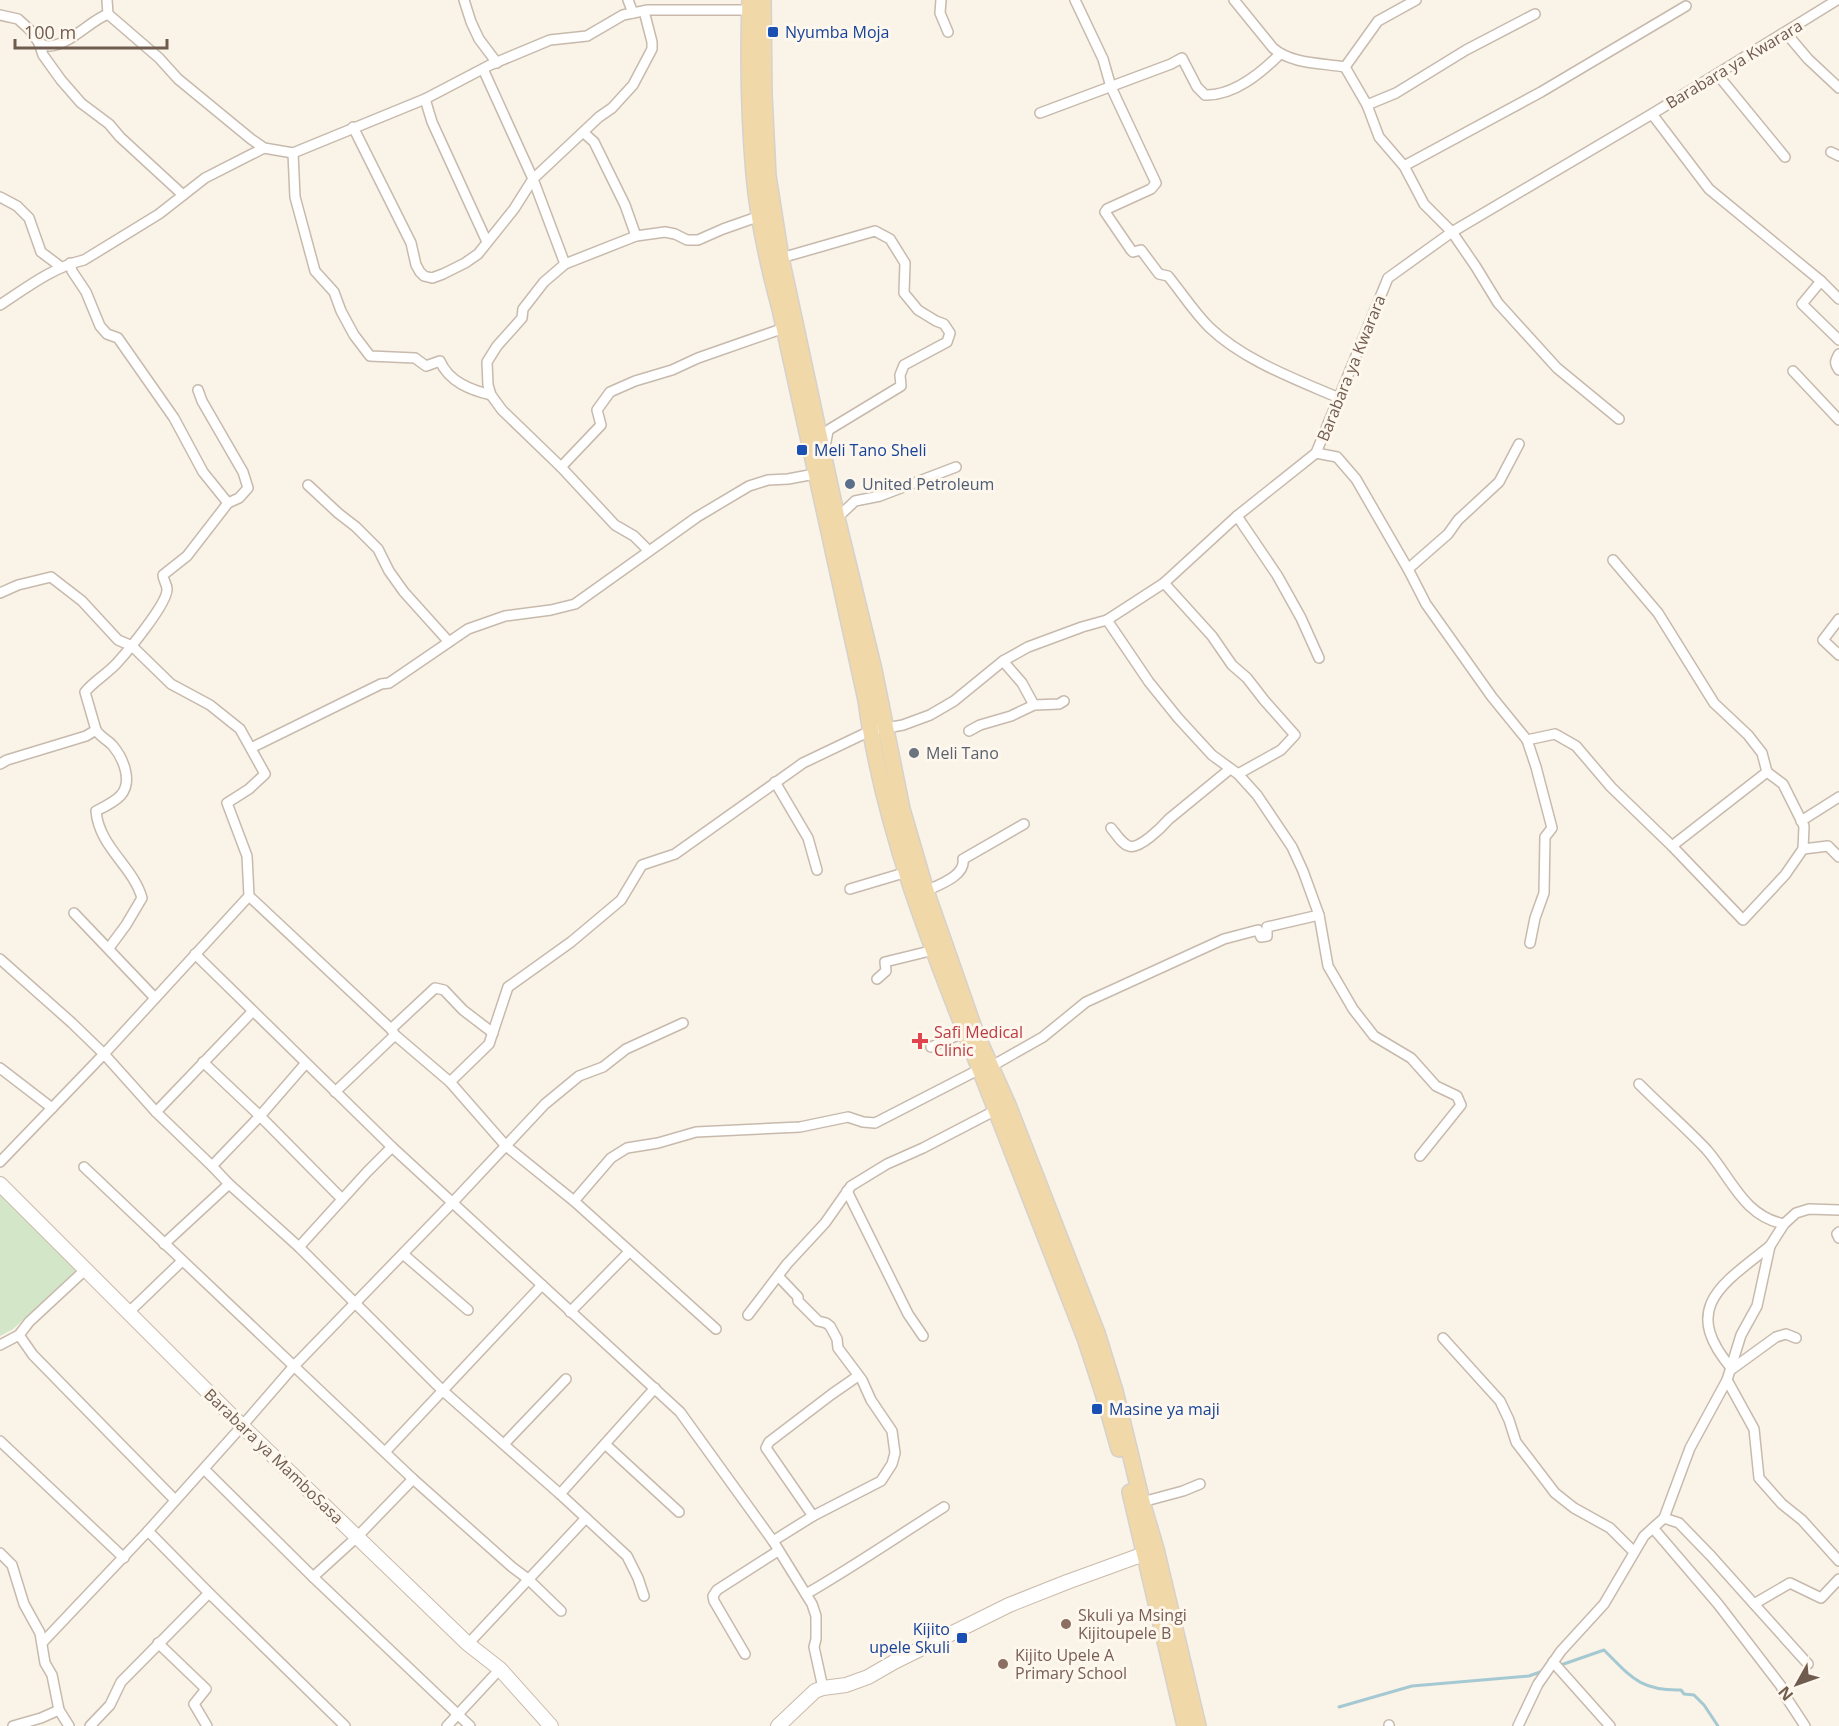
<svg xmlns="http://www.w3.org/2000/svg" width="1839" height="1726" font-family="'Open Sans',sans-serif">
<style>
.green{fill:#d3e6c7}
.lines{fill:none;stroke-linecap:round;stroke-linejoin:round}
.stream{stroke:#a5c9d2;stroke-width:3}
.street-casing{stroke:#c7baad;stroke-width:12}
.secondary-casing{stroke:#cabaaa;stroke-width:16}
.primary-casing{stroke:#d7d1ce;stroke-width:18}
.street{stroke:#fff;stroke-width:9}
.secondary{stroke:#fff;stroke-width:14}
.primary{stroke:#f0d8a8;stroke-width:15}
.transit-dot{fill:#1a4fb4;stroke:#fdf7ed;stroke-width:2}
.service-dot{fill:#5c6f8a;stroke:#fdf7ed;stroke-width:2}
.worship-dot{fill:#6b7280;stroke:#fdf7ed;stroke-width:2}
.health-dot{fill:#e0444e;stroke:#fdf7ed;stroke-width:2}
.education-dot{fill:#8d6e63;stroke:#fdf7ed;stroke-width:2}
.labels{text-anchor:middle;stroke-width:6;stroke-linejoin:round;paint-order:stroke}
.transit-label{font-size:16px;fill:#164399;stroke:#fdf7ed;text-anchor:start}
.street-label{font-size:16px;fill:#705c4f;stroke:#fdf7ed}
.service-label{font-size:16px;fill:#4e5e75;stroke:#fdf7ed;text-anchor:start}
.worship-label{font-size:16px;fill:#5b616d;stroke:#fdf7ed;text-anchor:start}
.health-label{font-size:16px;fill:#be3a42;stroke:#fdf7ed;text-anchor:start}
.education-label{font-size:16px;fill:#785e54;stroke:#fdf7ed;text-anchor:start}
</style>
<rect width="100%" height="100%" fill="#faf3e7"/>
<path class="green" d="M0,1194L76,1271L13,1329L0,1336Z"/>
<g class="lines">
<g class="stream">
<path d="M1558,1666L1604,1650C1631,1677 1640,1691 1681,1690L1684,1694L1694,1695L1704,1705L1718,1726"/>
<path d="M1339,1707L1412,1686L1529,1676L1543,1671"/>
</g>
<g class="street-casing">
<g id="street">
<path d="M107,0L108,14L159,58L178,79L251,139L264,148L293,153L425,99L490,65L550,40L587,36L623,15L648,10H750"/>
<path d="M464,0L471,22L479,39L497,63"/>
<path d="M628,0L633,13"/>
<path d="M941,0L940,13L948,32"/>
<path d="M1075,0L1103,59L1111,87L1156,183L1151,189L1107,209L1105,212L1131,250L1133,252L1141,250L1159,274L1168,276C1182,293 1193,311 1209,327C1243,360 1295,379 1339,398"/>
<path d="M1234,0L1273,48C1291,64 1322,63 1345,67"/>
<path d="M0,15L18,19L30,30L39,43L43,55L61,80L81,103L109,124L120,137L183,195"/>
<path d="M1786,33L1808,59L1839,88"/>
<path d="M39,43C42,44 45,46 49,46C68,46 91,20 108,14"/>
<path d="M1345,67L1367,105L1379,137L1404,166L1424,204L1452,232L1476,267L1498,303L1557,368L1619,419"/>
<path d="M1345,67L1378,21L1416,0"/>
<path d="M483,69L533,179L565,264"/>
<path d="M1717,74L1785,157"/>
<path d="M425,99L432,122L487,242"/>
<path d="M1367,105L1396,93L1466,50L1535,14"/>
<path d="M1040,113L1171,64L1182,58L1197,87L1205,95C1234,96 1261,73 1280,54"/>
<path d="M1652,114L1709,189L1821,281L1839,299"/>
<path d="M353,127L411,243L416,265L420,272L424,276L432,278L443,274L465,263L478,254L514,209L533,179L599,117L612,108L633,85L652,49V42L644,11"/>
<path d="M584,133L594,142L625,205L636,236"/>
<path d="M1831,152L1839,156"/>
<path d="M293,153L295,197L315,271L334,292L341,311L354,335L370,356L415,358L426,366L440,361C449,382 471,390 491,395"/>
<path d="M1404,166L1541,92L1686,6"/>
<path d="M0,197L17,206L29,218L41,252L61,267"/>
<path d="M781,258L875,231L890,239L905,263L904,293L918,310L936,321L944,324L950,333L947,342L904,365L900,375L901,386L830,429L828,431L825,447"/>
<path d="M70,263L72,271L86,292L100,326L107,334L118,338L174,418L203,472L228,503"/>
<path d="M1821,281L1802,304L1839,340"/>
<path d="M0,305C26,288 53,267 84,260L159,214L205,178L264,148"/>
<path d="M1839,354C1835,361 1834,363 1839,370"/>
<path d="M1793,371L1839,420"/>
<path d="M1316,453L1337,457L1356,479L1408,569L1426,604L1492,697L1527,740L1555,734L1576,746L1611,787L1672,846L1743,920L1785,875L1803,849L1804,826L1783,784L1767,772"/>
<path d="M561,467L601,425L597,410L610,392L635,381L672,370L698,358L784,328"/>
<path d="M308,485L338,513L356,527L378,549L389,571L404,592L449,642"/>
<path d="M1237,516L1277,575L1301,618L1319,658"/>
<path d="M837,518L855,501L880,496L956,467"/>
<path d="M649,551L634,536L615,525L561,467L502,410L491,395L488,385L487,362L497,346L522,318L523,309L544,282L565,264L636,236L665,232L675,234L687,240H698L723,229L760,216"/>
<path d="M1613,560L1658,613L1714,703L1748,735L1762,753L1767,772L1672,846"/>
<path d="M1408,569L1448,534L1458,520L1499,482L1519,444"/>
<path d="M1164,583L1212,636L1232,665L1247,678L1264,700L1295,735L1281,750L1238,774"/>
<path d="M0,593L18,585L51,577L82,601L118,640L132,646L171,684L210,705L240,729L265,774L249,789L227,803L247,856L249,896L391,1029L395,1035L450,1082L506,1146L574,1201L716,1329"/>
<path d="M1839,619L1823,640L1839,655"/>
<path d="M1107,620L1149,682L1178,718L1212,755L1238,774L1257,795L1292,847L1303,871L1319,915L1328,966L1353,1009L1374,1036L1411,1058L1436,1086L1457,1096L1461,1105L1420,1156"/>
<path d="M1003,661L1022,683L1034,705"/>
<path d="M96,730C100,737 108,740 113,746C123,758 133,781 121,795C115,802 104,807 96,811C99,847 133,866 142,898L126,925L109,948"/>
<path d="M969,731L980,725L1011,716L1034,705L1059,704L1064,701"/>
<path d="M1527,740L1536,767L1552,828L1545,837L1544,893L1535,918L1530,943"/>
<path d="M251,748L381,684L389,683L468,629L505,616L551,610L575,604L697,517L749,486L768,480L788,479L820,473"/>
<path d="M0,764L7,760L86,736L96,730L85,692C94,681 107,674 117,663C127,652 168,603 167,589C167,584 163,580 163,575L187,556L228,503L239,498L248,488L243,472L202,401L198,390"/>
<path d="M775,782L808,838L817,870"/>
<path d="M1801,821L1839,797"/>
<path d="M1111,828C1116,834 1122,844 1129,846C1139,850 1162,827 1169,819L1230,769"/>
<path d="M1803,849L1828,846L1839,857"/>
<path d="M850,889L907,872"/>
<path d="M926,891C938,885 966,876 963,859L965,858L1024,824"/>
<path d="M74,913L155,998"/>
<path d="M195,954L392,1147L680,1412L773,1541L812,1604L816,1616V1639L814,1647L823,1688"/>
<path d="M0,959L72,1023L104,1054L156,1112L212,1166L229,1184L299,1247L442,1390L560,1494L627,1556L638,1578L644,1596"/>
<path d="M877,979L886,971L885,962L934,950"/>
<path d="M391,1029L435,988L444,990L463,1010L493,1033"/>
<path d="M931,1047L965,1032"/>
<path d="M203,1062L260,1116L342,1199"/>
<path d="M0,1068L52,1108"/>
<path d="M450,1082L489,1044L508,987L571,942L621,900L642,865L675,854L803,763L870,731L903,725L930,715L954,701L1003,661L1028,647L1082,627L1107,620L1164,583L1237,516L1316,453L1388,278L1452,232L1652,114L1837,0"/>
<path d="M1639,1084C1661,1106 1685,1127 1706,1149C1731,1177 1743,1216 1784,1224"/>
<path d="M335,1092L395,1035"/>
<path d="M156,1112L253,1011"/>
<path d="M0,1162L104,1054L249,896"/>
<path d="M212,1166L260,1116L306,1063"/>
<path d="M84,1167L413,1479L512,1567L528,1579L561,1611"/>
<path d="M847,1191L908,1314L923,1336"/>
<path d="M574,1201L611,1158L627,1148L658,1143L696,1132L800,1127L848,1117L863,1122L875,1123L980,1069L992,1066L1043,1037L1086,1002L1224,939L1258,930L1261,937L1267,936V927L1319,915"/>
<path d="M1839,1232L1837,1234L1839,1238"/>
<path d="M164,1244L229,1184"/>
<path d="M1770,1246C1721,1285 1680,1308 1732,1369L1776,1337L1786,1334L1796,1338"/>
<path d="M299,1247L367,1172L392,1147"/>
<path d="M403,1254L468,1310"/>
<path d="M570,1312L629,1252"/>
<path d="M128,1313L182,1261"/>
<path d="M748,1315L787,1264L825,1223L851,1186L887,1164L923,1148L996,1110"/>
<path d="M19,1335L33,1355L175,1500"/>
<path d="M1443,1338L1500,1401L1509,1420L1516,1442L1555,1493L1574,1508L1610,1528L1634,1552"/>
<path d="M0,1345L19,1335L29,1322L85,1270"/>
<path d="M1727,1380L1754,1429L1759,1478L1782,1504L1802,1520L1839,1561"/>
<path d="M0,1441L124,1558"/>
<path d="M504,1444L566,1379"/>
<path d="M605,1444L679,1512"/>
<path d="M385,1452L542,1285"/>
<path d="M204,1469L313,1577L470,1726"/>
<path d="M560,1494L655,1388"/>
<path d="M1142,1502L1183,1491L1200,1484"/>
<path d="M813,1516L766,1448L769,1442L832,1394L858,1376"/>
<path d="M1664,1518L1679,1523L1711,1556L1754,1604L1790,1583L1821,1598L1839,1579"/>
<path d="M1653,1528L1718,1604L1781,1686L1784,1694L1805,1726"/>
<path d="M148,1531L209,1593L345,1726"/>
<path d="M773,1541L813,1516L881,1481L892,1464L895,1453L892,1431L871,1400L862,1380L838,1348L837,1339L830,1326L826,1323L818,1321L798,1301V1297L778,1276"/>
<path d="M0,1553L12,1565L24,1604L40,1633L45,1663L52,1675L59,1710L69,1726"/>
<path d="M313,1577L357,1537L413,1479"/>
<path d="M806,1594C853,1567 898,1536 944,1507"/>
<path d="M1754,1604L1808,1664"/>
<path d="M42,1643L148,1531L242,1426L294,1366L453,1202L545,1104L579,1076L603,1067L626,1049L683,1023"/>
<path d="M158,1643L206,1689L194,1704L207,1726"/>
<path d="M468,1644L586,1518"/>
<path d="M745,1654L714,1601L713,1596L717,1590L778,1551"/>
<path d="M1553,1662L1610,1726"/>
<path d="M1389,1725V1726"/>
<path d="M13,1726L41,1718L59,1710"/>
<path d="M90,1726L110,1705L121,1682L209,1593"/>
<path d="M447,1726L500,1669"/>
<path d="M1518,1726L1538,1684L1561,1651L1604,1604L1644,1536L1664,1518L1690,1448L1727,1380L1741,1335L1757,1306L1770,1246L1784,1224L1796,1213L1809,1209L1839,1210"/>
</g>
</g>
<g class="secondary-casing">
<g id="secondary">
<path d="M0,1184L242,1426L468,1644L500,1669L551,1726"/>
<path d="M778,1726L815,1691L823,1688L846,1685L868,1677L894,1662L1009,1605L1067,1582L1155,1550"/>
</g>
</g>
<g class="primary-casing">
<g id="primary">
<path d="M750,0C748,58 749,116 754,174C758,220 768,265 780,309L866,700C883,829 933,952 981,1072C1016,1160 1050,1249 1085,1338L1103,1393L1119,1449"/>
<path d="M763,0L764,95L768,176L781,258L837,518L874,670L902,809L926,891L975,1031L1008,1105L1097,1333L1115,1391L1142,1502L1156,1549L1198,1726"/>
<path d="M1130,1492L1185,1726"/>
</g>
</g>
<use href="#street" class="street"/>
<use href="#secondary" class="secondary"/>
<use href="#primary" class="primary"/>
</g>
<g class="transit-dot">
<rect x="767" y="26" width="12" height="12" rx="3"/>
<rect x="796" y="444" width="12" height="12" rx="3"/>
<rect x="1091" y="1403" width="12" height="12" rx="3"/>
<rect x="956" y="1632" width="12" height="12" rx="3"/>
</g>
<circle class="service-dot" cx="850" cy="484" r="6"/>
<circle class="worship-dot" cx="914" cy="753" r="6"/>
<path class="health-dot" d="M917 1032h6v6h6v6h-6v6h-6v-6h-6v-6h6z"/>
<g class="education-dot">
<circle cx="1066" cy="1624" r="6"/>
<circle cx="1003" cy="1664" r="6"/>
</g>
<g class="labels">
<g class="transit-label">
<text x="785" y="38">Nyumba Moja</text>
<text x="814" y="456">Meli Tano Sheli</text>
<text x="1109" y="1415">Masine ya maji</text>
<text x="950" y="1635" text-anchor="end">Kijito<tspan x="950" dy="18">upele Skuli</tspan></text>
</g>
<g class="street-label">
<text transform="translate(1734 64) rotate(-31)" y="6">Barabara ya Kwarara</text>
<text transform="translate(1351 368) rotate(-68)" y="6">Barabara ya Kwarara</text>
<text transform="translate(274 1456) rotate(44)" y="6">Barabara ya MamboSasa</text>
</g>
<g class="service-label">
<text x="862" y="490">United Petroleum</text>
</g>
<g class="worship-label">
<text x="926" y="759">Meli Tano</text>
</g>
<g class="health-label">
<text x="934" y="1038">Safi Medical<tspan x="934" dy="18">Clinic</tspan></text>
</g>
<g class="education-label">
<text x="1078" y="1621">Skuli ya Msingi<tspan x="1078" dy="18">Kijitoupele B</tspan></text>
<text x="1015" y="1661">Kijito Upele A<tspan x="1015" dy="18">Primary School</tspan></text>
</g>
</g>
<g transform="translate(1797 1684) rotate(230)" stroke="#fdf7ed" stroke-width="4.5" paint-order="stroke">
<path d="M0-4.5L10 22L0 15L-10 22Z" fill="#705c4f"/>
<text y="-9" font-size="16" font-weight="bold" text-anchor="middle" fill="#705c4f">N</text>
</g>
<path d="M15 39v9h152v-9" fill="none" stroke="#705c4f" stroke-width="3"/>
<text x="24" y="39" font-size="18" fill="#705c4f" stroke="#fdf7ed" stroke-width="4.5" paint-order="stroke">100 m</text>
</svg>
